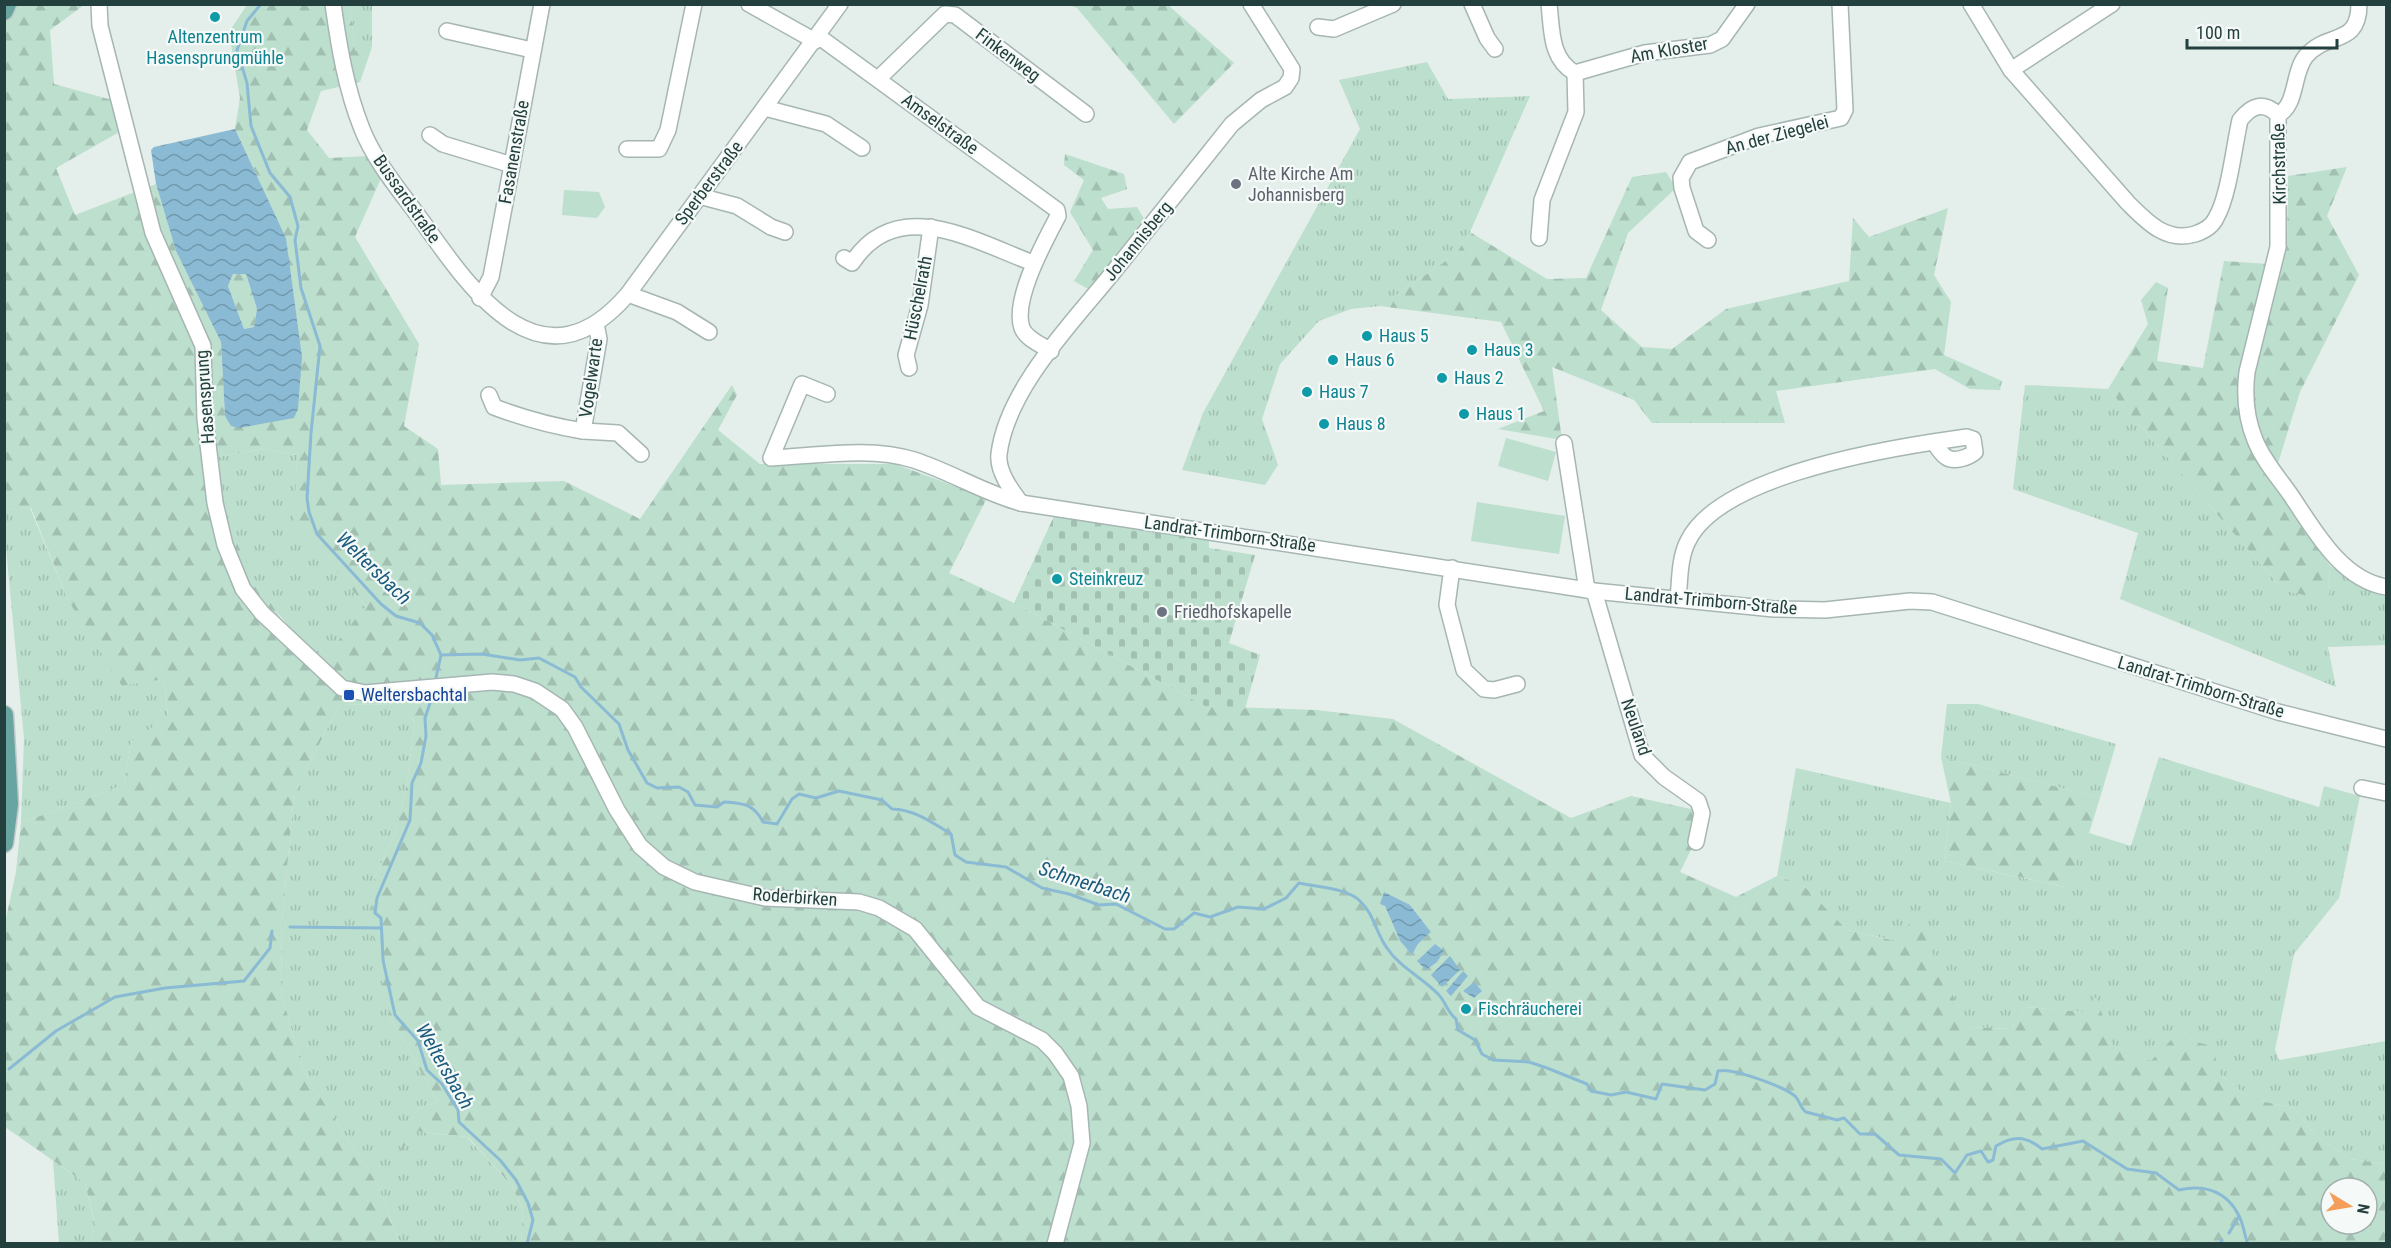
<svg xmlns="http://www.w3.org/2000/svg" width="2391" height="1248" font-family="'Roboto Condensed',sans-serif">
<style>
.grass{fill:url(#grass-tufts)}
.forest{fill:url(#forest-firs);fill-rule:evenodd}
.cemetery{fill:url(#cemetery-stones)}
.green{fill:#bddfcd}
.water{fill:url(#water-waves);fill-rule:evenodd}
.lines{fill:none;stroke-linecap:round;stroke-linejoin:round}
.stream{stroke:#8bbbd4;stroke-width:3}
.minor-casing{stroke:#a6b6b4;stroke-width:18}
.major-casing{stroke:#c1cac9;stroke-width:21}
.minor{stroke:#fff;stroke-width:15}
.major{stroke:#68a4a0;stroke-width:18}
.culture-dot{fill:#0f9aa8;stroke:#f5faf8;stroke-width:2}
.worship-dot{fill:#6b7280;stroke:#f5faf8;stroke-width:2}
.transit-dot{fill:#1a4fb4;stroke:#f5faf8;stroke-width:2}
.labels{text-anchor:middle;stroke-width:4.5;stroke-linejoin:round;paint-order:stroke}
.culture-label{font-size:18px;fill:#0d838f;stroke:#f5faf8;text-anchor:start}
.street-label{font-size:18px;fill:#23403e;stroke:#f5faf8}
.worship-label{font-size:18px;fill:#5b616d;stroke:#f5faf8;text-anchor:start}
.transit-label{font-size:18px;fill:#164399;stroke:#f5faf8;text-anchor:start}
.water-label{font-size:20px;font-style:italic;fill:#1b5b7e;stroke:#f5faf8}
</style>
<defs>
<pattern id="grass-tufts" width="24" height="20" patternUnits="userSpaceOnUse" patternTransform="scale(1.5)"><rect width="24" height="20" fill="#bddfcd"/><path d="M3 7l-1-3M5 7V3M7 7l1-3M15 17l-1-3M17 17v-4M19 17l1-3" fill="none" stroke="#a2c0b1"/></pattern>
<pattern id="forest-firs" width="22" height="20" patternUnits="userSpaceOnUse" patternTransform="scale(1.5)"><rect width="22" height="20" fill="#bddfcd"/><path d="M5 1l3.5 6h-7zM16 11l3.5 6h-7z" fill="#a2c0b1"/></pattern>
<pattern id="cemetery-stones" width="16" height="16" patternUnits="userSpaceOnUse" patternTransform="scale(1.5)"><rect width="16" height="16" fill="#bddfcd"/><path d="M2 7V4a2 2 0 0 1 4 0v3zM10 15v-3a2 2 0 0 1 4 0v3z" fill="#a2c0b1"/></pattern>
<pattern id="water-waves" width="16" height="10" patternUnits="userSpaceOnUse" patternTransform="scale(1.5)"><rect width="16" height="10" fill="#8bbbd4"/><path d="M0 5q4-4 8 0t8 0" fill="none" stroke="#7199ad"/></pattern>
</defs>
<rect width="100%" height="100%" fill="#e4eeeb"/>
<g class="grass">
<path d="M350,5H372V47L355,52Z"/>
<path d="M1427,62L1448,99L1530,96L1470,232L1456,254L1380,306L1351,309L1319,321L1280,364L1262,419L1278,465L1265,485L1182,470L1203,413L1360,129L1339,80Z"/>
<path d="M2025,385L2108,389L2283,590L2329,600L2330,566L2377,592L2386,594V645L2328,647L2336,687L2120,599L2138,533L2013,489Z"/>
<path d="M264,449L297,455L295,521L366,606L322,662C283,624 247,578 228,526C221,505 219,479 216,457Z"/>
<path d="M30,508L68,600L164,678L168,717L131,742L124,785L21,823L24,738L5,538L4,510Z"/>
<path d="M340,704L397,705L415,722L406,788L396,831L373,882L390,1017L438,1102L416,1109L401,1151L414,1131L467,1137L512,1186L523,1211L521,1243H399L378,1185L303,1071L281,991L282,922L294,793Z"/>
<path d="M1947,704H1978L2116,744L2100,798L1941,757Z"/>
<path d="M2159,757L2319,807L2324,786L2360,796L2339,898L2294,954L2275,1050L2279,1060L2386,1041V1164L2350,1159L2316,1136L2294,1108L2251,1099L2219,1074L2152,1062L2113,1045L2083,1012L2026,1007L2011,1029L1968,1027L1916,919L1893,940L1847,930L1804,886L1777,876L1796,768L1951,803L1944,861L2064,887L2089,833L2131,846Z"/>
<path d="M53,1161L85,1183L94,1222L91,1243H59Z"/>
</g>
<g class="forest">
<path d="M350,4L355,51L372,47L360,82L321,91L307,130L329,158L367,156L382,176L355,237L419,344L404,426L438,449L441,485L564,481L640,519L732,385L737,395L718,430L760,464H895L987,498L949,573L1014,603L1205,706L1316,710L1393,719L1571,818L1631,796L1709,813L1680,872L1736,897L1777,876L1804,886L1847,930L1892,940L1916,918L1968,1027L2011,1029L2026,1007L2083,1012L2096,997L2113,1045L2151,1061L2174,1037L2213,1046L2219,1074L2251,1099L2294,1108L2316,1136L2350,1159L2386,1164V1243H521L523,1211L512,1186L468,1137L414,1131L399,1155L416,1109L438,1102L390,1017L372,933L373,882L396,831L406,788L415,722L397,705L340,704L294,793L282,922L281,991L303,1071L378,1185L399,1243H91L94,1221L85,1183L5,1127V923L16,872L21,823L124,785L131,742L168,716L164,679L122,686L68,600L31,508L6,510L5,5H84L50,30L54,84L112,100L121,131L56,168L75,215L156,184L176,251L221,342L225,416L286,238L235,129L240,98L229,32L247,5ZM264,449L297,455L294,521L366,606L322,661L287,628L253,576L228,525L216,457ZM1410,905L1431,932L1418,944L1412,955L1400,941L1385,906ZM1435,944L1426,969L1418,961ZM2331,1188H2367V1224H2331Z"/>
<path d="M1069,5H1168L1234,63L1174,124L1077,8Z"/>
<path d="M1065,154L1124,174L1127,189L1101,198L1108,209L1137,207L1147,224L1088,289L1074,281L1093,250L1070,212L1084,180L1064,165Z"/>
<path d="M2347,167L2327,216L2359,275L2300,392L2279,460L2271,477L2330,566L2329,601L2283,590L2108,389L2148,324L2141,300L2156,282L2168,288L2157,361L2203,368L2224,261L2282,265L2287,244L2288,176Z"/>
<path d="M1666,172L1676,188L1628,233L1601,310L1642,347L1672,349L1726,309L1849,281L1853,218L1869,237L1948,208L1934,275L1951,302L1944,355L2002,381L2000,390L1970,389L1935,369L1776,391L1785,423H1652L1634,400L1552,367L1562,440L1498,429L1544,411L1501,322L1380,306L1456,254L1470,232L1547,279L1586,278L1632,177Z"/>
<path d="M233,274H246L257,309L254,327L244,329L228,286Z"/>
<path d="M1941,757L2100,798L2089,833L2065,887L1944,861L1951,803Z"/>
</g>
<path class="cemetery" d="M1054,516L1209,537V548L1255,555L1229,643L1260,655L1245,709L1205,706L1014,603Z"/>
<g class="green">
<path d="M564,190L599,192L605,207L597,218L562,215Z"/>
<path d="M1506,438L1556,452L1548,481L1498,466Z"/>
<path d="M1477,502L1565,516L1559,554L1471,541Z"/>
</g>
<g class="water">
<path d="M235,129L286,238L302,357L298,409L294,418L239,428L231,426L225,416L221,342L176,251L156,184L151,150L154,147ZM233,274H246L257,309L254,327L244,329L228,286Z"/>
<path d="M1384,892L1410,905L1431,932L1418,944L1412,955L1400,941L1385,906L1380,904Z"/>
<path d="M1435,944L1444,951L1437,962L1426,970L1417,961Z"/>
<path d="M1450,956L1460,970L1442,987L1431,975Z"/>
<path d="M1463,971L1468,976L1451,996L1446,991Z"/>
<path d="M1474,982L1482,991L1474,998L1463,991Z"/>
</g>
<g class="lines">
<g class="stream">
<path d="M261,4L247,21L237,50L247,83L251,126L270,173L290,197L298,226L295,240L301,288L320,346L311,433L307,498L309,512L317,534L381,604L396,616L420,623L432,635L441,655L435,682"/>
<path d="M441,655L482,654L520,660L539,658L575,677L581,687L619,724L628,750L647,783L657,788L679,787L688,792L695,805L717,807L724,802C743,803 754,804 763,822L777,824L792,799L799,794L816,798L839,791L882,800L892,809C916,810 931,822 951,834L955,855L966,862L1006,867L1042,888L1069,894L1099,905L1116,904L1165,929H1174L1194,913L1210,917L1238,907L1264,909L1286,898L1299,883C1317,887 1347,888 1360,901C1374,914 1376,933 1387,948C1400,968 1422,977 1438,994C1446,1002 1447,1012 1456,1019L1458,1030L1475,1040L1482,1054L1493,1060L1529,1062L1547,1068L1587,1084L1591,1091L1611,1095L1626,1092L1656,1099L1662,1084L1705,1090L1715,1084L1718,1071C1732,1067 1784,1087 1795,1096C1800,1101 1800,1108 1806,1112L1837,1120L1844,1118L1860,1134H1875L1899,1155L1941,1159L1955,1173L1967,1155L1981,1151L1988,1162L1993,1160L1996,1146C2014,1135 2026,1136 2042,1149L2083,1141L2127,1169L2156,1173L2179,1190C2204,1184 2227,1191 2239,1216C2244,1225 2244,1235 2248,1244"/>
<path d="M434,691L425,718L426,736L421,763L412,783L410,820L377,898L375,913L381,918L383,960L395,1015L418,1041L427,1070L442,1084L458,1110L459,1122L500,1160L516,1180L528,1203L533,1220L527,1244"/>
<path d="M290,927L381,928"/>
<path d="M9,1069L56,1031L115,997L165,988L244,981L270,948L272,931"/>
<path d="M2229,1233L2239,1216"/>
<path d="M2220,1244L2222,1240"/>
</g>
<g class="minor-casing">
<g id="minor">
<path d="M99,4L100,26L153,233L203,346L205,419L215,503L225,545L243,589L262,613L342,688L365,693L492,682L514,684L535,691L562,709L575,727L617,810L640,846L664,867L695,882L765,898L859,902L879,908L915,929L978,1007L1042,1040L1055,1053L1071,1076L1079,1106L1082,1143L1055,1244"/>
<path d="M333,4C339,47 346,89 362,129C375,162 401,192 422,221C472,292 542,394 628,294L840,4"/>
<path d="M749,4L815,41"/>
<path d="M1472,4L1487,38L1495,49"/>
<path d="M1549,4C1552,30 1550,59 1575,73L1645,53L1710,45L1722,39L1747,4"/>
<path d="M1971,4L2011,70L2128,203C2146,221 2166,243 2195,234C2204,231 2212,227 2216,218C2229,196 2234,146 2240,120C2252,105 2264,101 2278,115V247L2247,372C2244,396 2246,418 2255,440C2263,460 2278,477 2290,494C2314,529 2340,579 2386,587"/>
<path d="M1318,27L1334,29L1393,4"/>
<path d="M447,31L532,50"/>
<path d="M818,36L1057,210L1058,216C1045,241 1012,300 1022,328C1026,339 1042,345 1051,351"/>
<path d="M2011,70L2112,4"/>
<path d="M878,79L945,14L955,15L1086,114"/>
<path d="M765,108L826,124L862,148"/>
<path d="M2278,115C2298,104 2292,73 2306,56C2327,31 2359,47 2359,4"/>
<path d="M430,135L443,144L512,165"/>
<path d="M627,149H659L668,130L694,4"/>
<path d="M699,196L737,206L771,227L785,232"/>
<path d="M1539,238L1542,200L1576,112L1575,73"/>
<path d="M1708,240L1696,231L1682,188L1681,178L1690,162L1759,136L1841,118L1845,110L1840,4"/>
<path d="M844,258L852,263C897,194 974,241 1033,263"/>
<path d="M628,294L677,312L709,332"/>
<path d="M480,298L491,277L498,240L542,4"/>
<path d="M909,368L906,355L920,305L931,227"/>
<path d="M827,394L802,384L771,458C816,456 870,446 914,460C951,472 984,493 1021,503L1594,591L1774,609L1825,610L1910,601L1932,602L2278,712L2386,739"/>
<path d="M489,395L494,407C523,418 552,426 583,431L599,339L596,324"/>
<path d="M583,431L618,433L641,454"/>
<path d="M1564,443L1587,590"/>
<path d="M1021,503C1011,490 997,471 999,454C1007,388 1074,321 1115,270C1153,222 1193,173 1232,124L1261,100L1285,87L1291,78L1292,69L1251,4"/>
<path d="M1452,568L1447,605L1464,670L1484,689L1494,690L1517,684"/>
<path d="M1594,591L1642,755L1664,777L1698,801L1702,813L1696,842"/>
<path d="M1678,599C1680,581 1679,558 1688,541C1718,479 1869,452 1933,442C1938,447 1941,454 1946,457C1954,463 1969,457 1975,452L1973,439L1967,437L1933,442"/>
<path d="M2362,788L2386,793"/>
</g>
</g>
<g class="major-casing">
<g id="major">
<path d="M4,11L7,4"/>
<path d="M4,715L9,804L4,843"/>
</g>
</g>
<use href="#minor" class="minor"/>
<use href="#major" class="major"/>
</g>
<g class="culture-dot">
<circle cx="215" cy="17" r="6"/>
<circle cx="1367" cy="336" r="6"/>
<circle cx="1472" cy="350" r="6"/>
<circle cx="1333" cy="360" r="6"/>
<circle cx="1442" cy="378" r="6"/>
<circle cx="1307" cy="392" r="6"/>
<circle cx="1464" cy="414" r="6"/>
<circle cx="1324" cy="424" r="6"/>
<circle cx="1057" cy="579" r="6"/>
<circle cx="1466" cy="1009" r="6"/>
</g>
<g class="worship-dot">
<circle cx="1236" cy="184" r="6"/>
<circle cx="1162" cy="612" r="6"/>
</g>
<rect class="transit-dot" x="343" y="689" width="12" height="12" rx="3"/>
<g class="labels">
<g class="culture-label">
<text x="215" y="43" text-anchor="middle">Altenzentrum<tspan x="215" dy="21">Hasensprungmühle</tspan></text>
<text x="1379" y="342">Haus 5</text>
<text x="1484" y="356">Haus 3</text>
<text x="1345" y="366">Haus 6</text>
<text x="1454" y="384">Haus 2</text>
<text x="1319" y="398">Haus 7</text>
<text x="1476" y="420">Haus 1</text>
<text x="1336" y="430">Haus 8</text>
<text x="1069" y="585">Steinkreuz</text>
<text x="1478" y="1015">Fischräucherei</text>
</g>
<g class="street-label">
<text transform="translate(1669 50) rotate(-10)" y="6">Am Kloster</text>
<text transform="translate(1008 55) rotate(37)" y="6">Finkenweg</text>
<text transform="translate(940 124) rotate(36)" y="6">Amselstraße</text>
<text transform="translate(1777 135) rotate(-15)" y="6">An der Ziegelei</text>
<text transform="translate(514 152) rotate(-80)" y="6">Fasanenstraße</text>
<text transform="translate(2279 164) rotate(-91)" y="6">Kirchstraße</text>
<text transform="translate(709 183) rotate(-53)" y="6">Sperberstraße</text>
<text transform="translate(407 199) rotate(55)" y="6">Bussardstraße</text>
<text transform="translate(1138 241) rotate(-51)" y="6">Johannisberg</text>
<text transform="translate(918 298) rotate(-79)" y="6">Hüschelrath</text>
<text transform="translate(591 378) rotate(-82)" y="6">Vogelwarte</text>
<text transform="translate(205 397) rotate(-94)" y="6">Hasensprung</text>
<text transform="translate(1230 534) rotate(8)" y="6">Landrat-Trimborn-Straße</text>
<text transform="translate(1711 601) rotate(5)" y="6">Landrat-Trimborn-Straße</text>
<text transform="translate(2201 687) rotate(17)" y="6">Landrat-Trimborn-Straße</text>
<text transform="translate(1636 727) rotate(71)" y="6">Neuland</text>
<text transform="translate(795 897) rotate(4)" y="6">Roderbirken</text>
</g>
<g class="worship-label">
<text x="1248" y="180">Alte Kirche Am<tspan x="1248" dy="21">Johannisberg</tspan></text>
<text x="1174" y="618">Friedhofskapelle</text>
</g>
<g class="transit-label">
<text x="361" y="701">Weltersbachtal</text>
</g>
<g class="water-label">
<text transform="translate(374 568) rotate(44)" y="7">Weltersbach</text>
<text transform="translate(1085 882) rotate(18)" y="7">Schmerbach</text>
<text transform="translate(445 1066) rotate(60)" y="7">Weltersbach</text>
</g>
</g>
<rect width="2391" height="1248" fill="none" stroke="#23403e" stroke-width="12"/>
<g transform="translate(2349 1206) rotate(101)"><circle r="28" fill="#f5faf8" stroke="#a1b0ae" stroke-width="1.5"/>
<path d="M0-4.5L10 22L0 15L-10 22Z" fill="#f59e5b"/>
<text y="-9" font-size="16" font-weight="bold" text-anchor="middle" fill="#23403e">N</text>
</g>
<path d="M2187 39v9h150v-9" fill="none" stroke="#23403e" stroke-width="3"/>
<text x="2196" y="39" font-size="18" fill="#23403e" stroke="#f5faf8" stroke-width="4.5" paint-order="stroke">100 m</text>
</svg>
